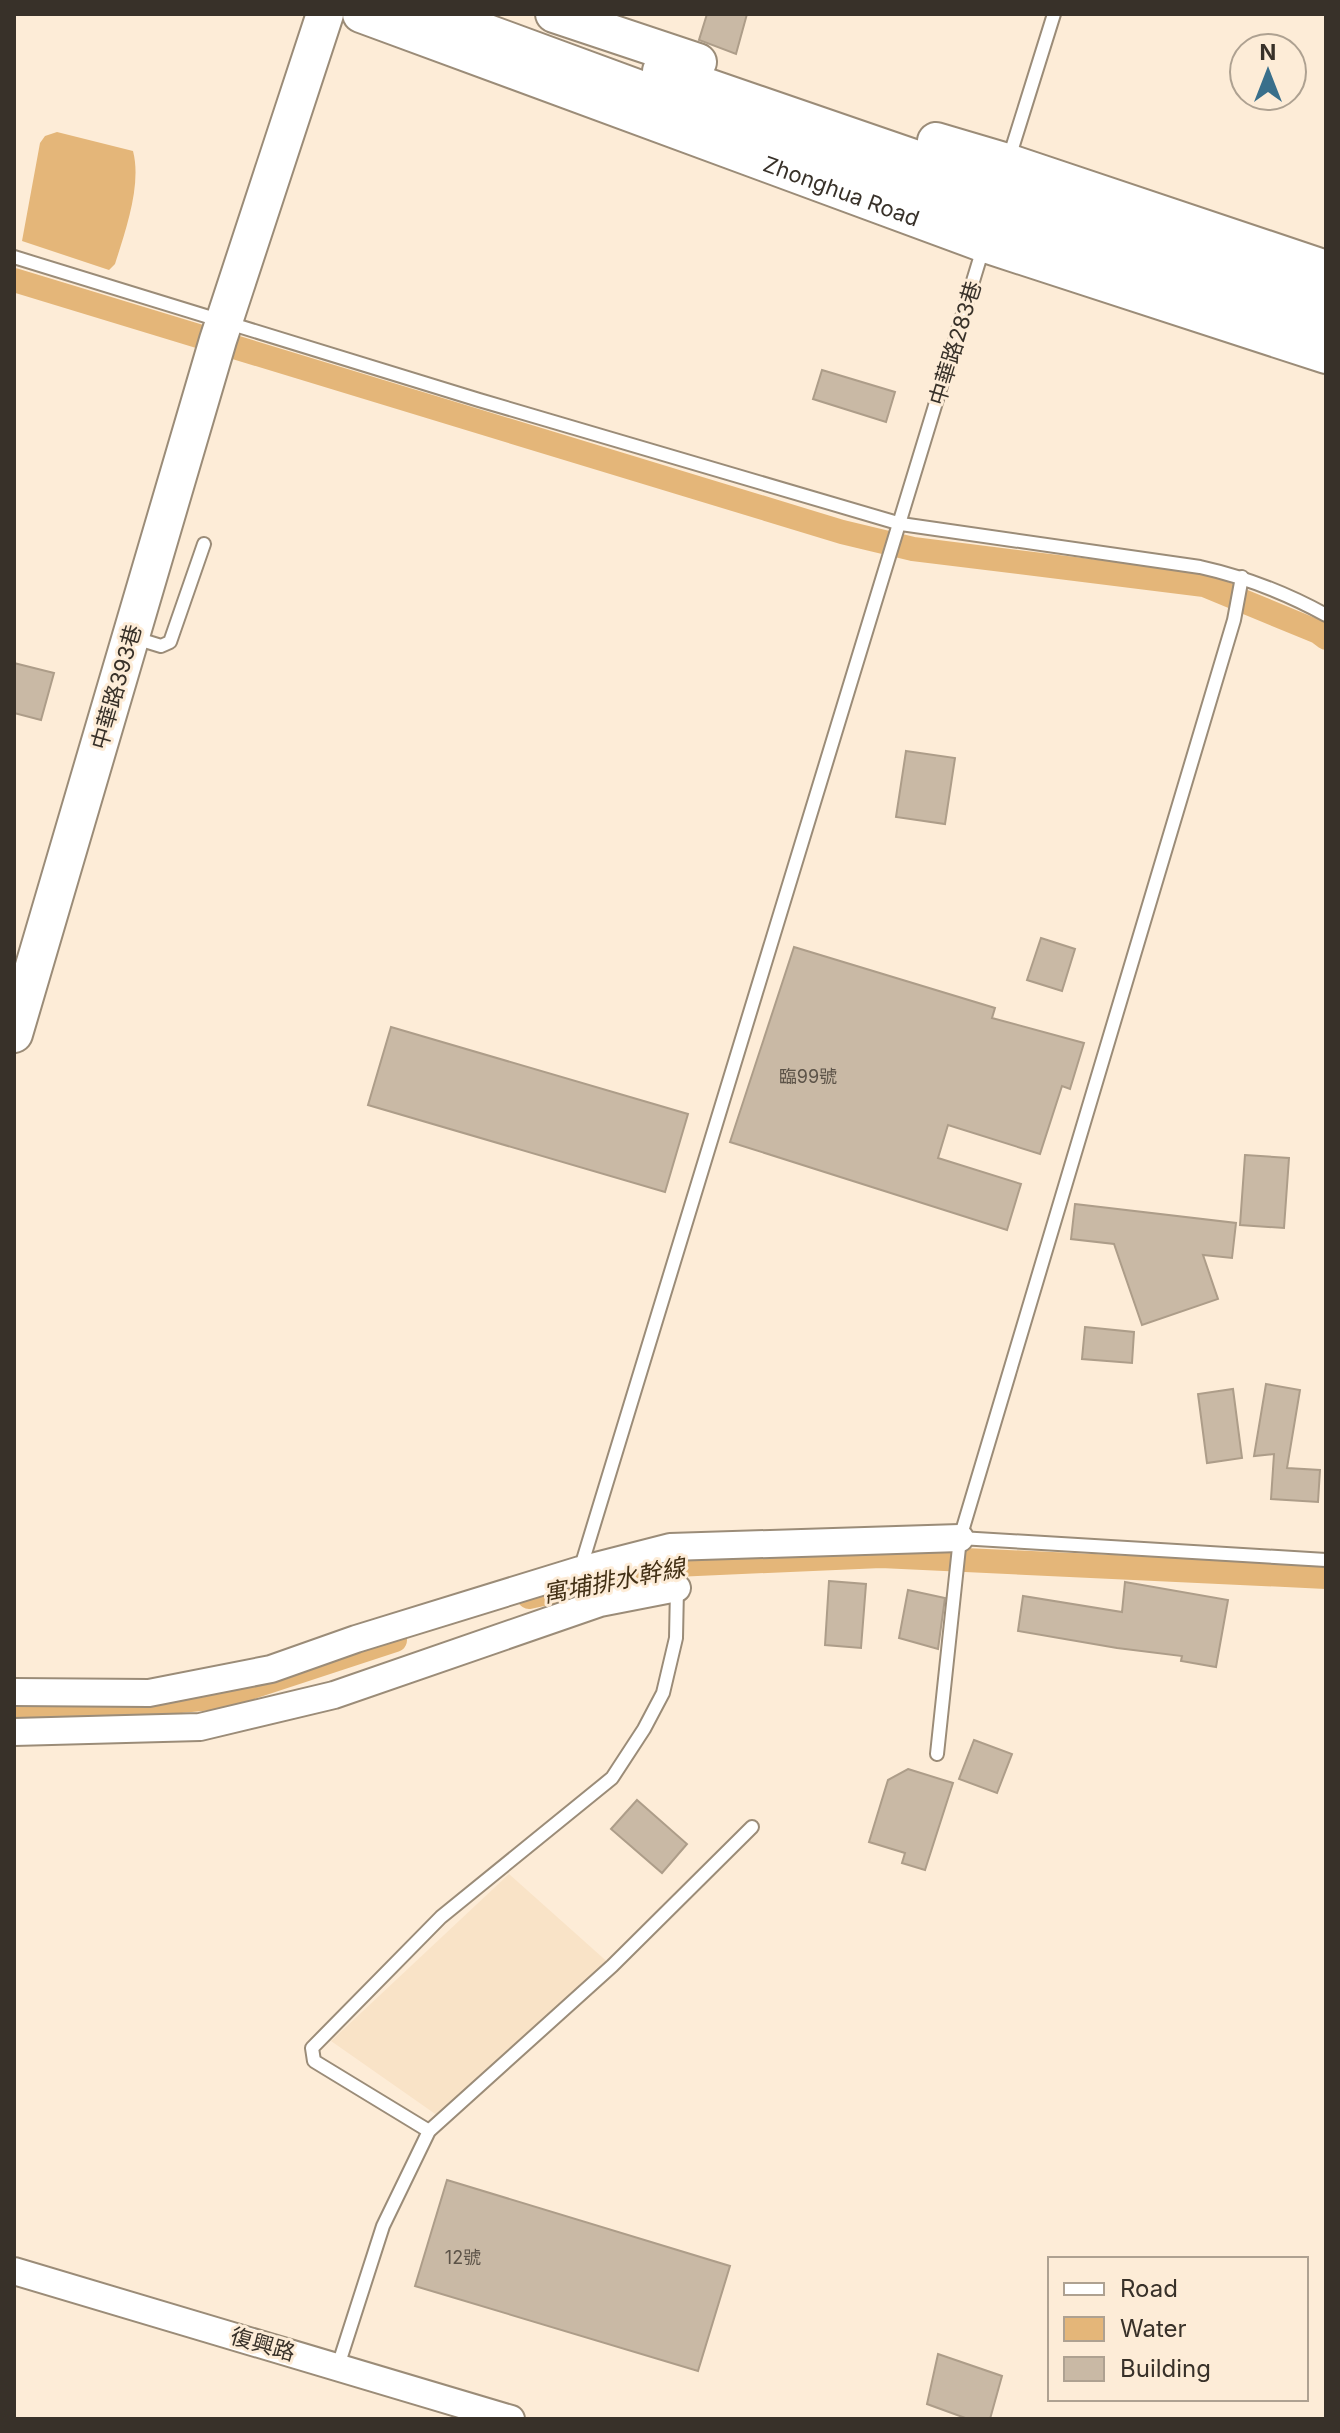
<svg xmlns="http://www.w3.org/2000/svg" width="1340" height="2433" font-family="Inter,'Noto Sans TC',sans-serif">
<style>
.built{fill:#f9e3c7}
.water{fill:#e4b679}
.lines{fill:none;stroke-linecap:round;stroke-linejoin:round}
.canal{stroke:#e4b679;stroke-width:24}
.building{fill:#c9b9a5;stroke:#ad9d89;stroke-width:2}
.lane-casing{stroke:#9b8c78;stroke-width:16}
.street-casing{stroke:#9b8c78;stroke-width:30}
.secondary-casing{stroke:#9b8c78;stroke-width:40}
.lane{stroke:#fff;stroke-width:12}
.street{stroke:#fff;stroke-width:26}
.secondary{stroke:#fff;stroke-width:36}
.labels{text-anchor:middle;stroke-width:6;stroke-linejoin:round;paint-order:stroke}
.number-label{font-size:18px;fill:#5c5348}
.street-label{font-size:22px;fill:#383129;stroke:#fdecd7}
.water-label{font-size:24px;font-style:italic;fill:#433015;stroke:#fdecd7}
</style>
<rect width="100%" height="100%" fill="#fdecd7"/>
<path class="built" d="M509,1874L612,1966L441,2118L331,2041Z"/>
<path class="water" d="M57,132L133,151C142,185 125,232 115,264L109,270L22,241L40,143L45,136Z"/>
<g class="lines">
<g class="canal">
<path d="M14,280L842,532L913,549L1204,585L1318,632L1326,638"/>
<path d="M529,1597L675,1565L881,1556L1326,1577"/>
<path d="M14,1709L107,1708L222,1697L395,1640"/>
</g>
</g>
<g class="building">
<path d="M707,14H747L736,54L699,40Z"/>
<path d="M822,370L895,392L886,422L813,399Z"/>
<path d="M14,663L54,673L41,720L14,713Z"/>
<path d="M906,751L955,758L945,824L896,817Z"/>
<path d="M1041,938L1075,949L1062,991L1027,980Z"/>
<path d="M794,947L995,1008L992,1018L1084,1043L1070,1089L1062,1086L1040,1154L948,1125L938,1158L1021,1184L1007,1230L730,1142Z"/>
<path d="M391,1027L688,1114L665,1192L368,1105Z"/>
<path d="M1245,1155L1289,1158L1284,1228L1240,1225Z"/>
<path d="M1075,1204L1236,1223L1232,1258L1203,1255L1218,1299L1142,1325L1114,1244L1071,1239Z"/>
<path d="M1085,1327L1134,1332L1132,1363L1082,1359Z"/>
<path d="M1266,1384L1300,1390L1287,1468L1320,1470L1318,1502L1271,1499L1274,1454L1254,1456Z"/>
<path d="M1233,1389L1242,1458L1207,1463L1198,1394Z"/>
<path d="M829,1581L866,1584L861,1648L825,1645Z"/>
<path d="M1125,1582L1228,1600L1216,1667L1181,1661L1182,1656L1117,1648L1018,1631L1023,1596L1122,1612Z"/>
<path d="M908,1590L945,1598L938,1649L899,1638Z"/>
<path d="M974,1740L1012,1754L997,1793L959,1779Z"/>
<path d="M908,1769L953,1783L925,1870L902,1863L905,1853L869,1842L888,1780Z"/>
<path d="M637,1800L687,1844L662,1873L611,1829Z"/>
<path d="M447,2180L730,2266L698,2371L415,2286Z"/>
<path d="M938,2354L1002,2376L990,2419H968L927,2404Z"/>
</g>
<g class="lines">
<g class="lane-casing">
<g id="lane">
<path d="M1009,158L1054,14"/>
<path d="M14,257L479,400L901,524L1200,567C1245,577 1286,593 1326,615"/>
<path d="M135,638L161,646L170,642L204,544"/>
<path d="M960,1538L1326,1560"/>
<path d="M580,1570L984,245"/>
<path d="M937,1754L960,1538L1234,620L1242,577"/>
<path d="M429,2131L314,2061L312,2048L441,1917L612,1778L644,1729L663,1693L676,1638L677,1588L670,1547"/>
<path d="M338,2366L383,2226L429,2131L612,1966L752,1827"/>
</g>
</g>
<g class="street-casing">
<g id="street">
<path d="M14,1692L149,1693L271,1669L356,1639L580,1570L670,1547L960,1538"/>
<path d="M14,1732L200,1727L334,1695L600,1603L677,1588"/>
<path d="M14,2271L511,2419"/>
</g>
</g>
<g class="secondary-casing">
<g id="secondary">
<path id="s1" d="M361,14L985,244L1326,355"/>
<path d="M436,14L991,218L1326,328"/>
<path d="M554,14L698,62"/>
<path d="M661,71L1001,188L1326,295"/>
<path d="M936,141L1007,162L1326,269"/>
<path d="M14,1034L218,340L325,14"/>
</g>
</g>
<use href="#lane" class="lane"/>
<use href="#street" class="street"/>
<use href="#secondary" class="secondary"/>
</g>
<g class="labels">
<g class="number-label">
<text x="808" y="1083">臨99號</text>
<text x="463" y="2264">12號</text>
</g>
<g class="street-label">
<text dy="8" stroke="none"><textPath href="#s1" startOffset="512">Zhonghua Road</textPath></text>
<text transform="translate(955 343) rotate(-73)" y="8">中華路283巷</text>
<text transform="translate(116 687) rotate(-74)" y="8">中華路393巷</text>
<text transform="translate(263 2344) rotate(16)" y="8">復興路</text>
</g>
<g class="water-label">
<text transform="translate(614 1581) rotate(-11)" y="8">寓埔排水幹線</text>
</g>
</g>
<rect width="1340" height="2433" fill="none" stroke="#383129" stroke-width="32"/>
<rect x="1048" y="2257" width="260" height="144" fill="#fdecd7" stroke="#aea191" stroke-width="2"/>
<rect x="1064" y="2283" width="40" height="12" fill="#ffffff" stroke="#aea191" stroke-width="2"/>
<text x="1120" y="2297" font-size="24" fill="#383129">Road</text>
<rect x="1064" y="2317" width="40" height="24" fill="#e4b679" stroke="#aea191" stroke-width="2"/>
<text x="1120" y="2337" font-size="24" fill="#383129">Water</text>
<rect x="1064" y="2357" width="40" height="24" fill="#c9b9a5" stroke="#aea191" stroke-width="2"/>
<text x="1120" y="2377" font-size="24" fill="#383129">Building</text>
<g transform="translate(1268 72)"><circle r="38" fill="#fdecd7" stroke="#aea191" stroke-width="2"/>
<path d="M0-6L14 30L0 20L-14 30Z" fill="#396f8b"/>
<text y="-12" font-size="22" font-weight="bold" text-anchor="middle" fill="#383129">N</text>
</g>
</svg>
